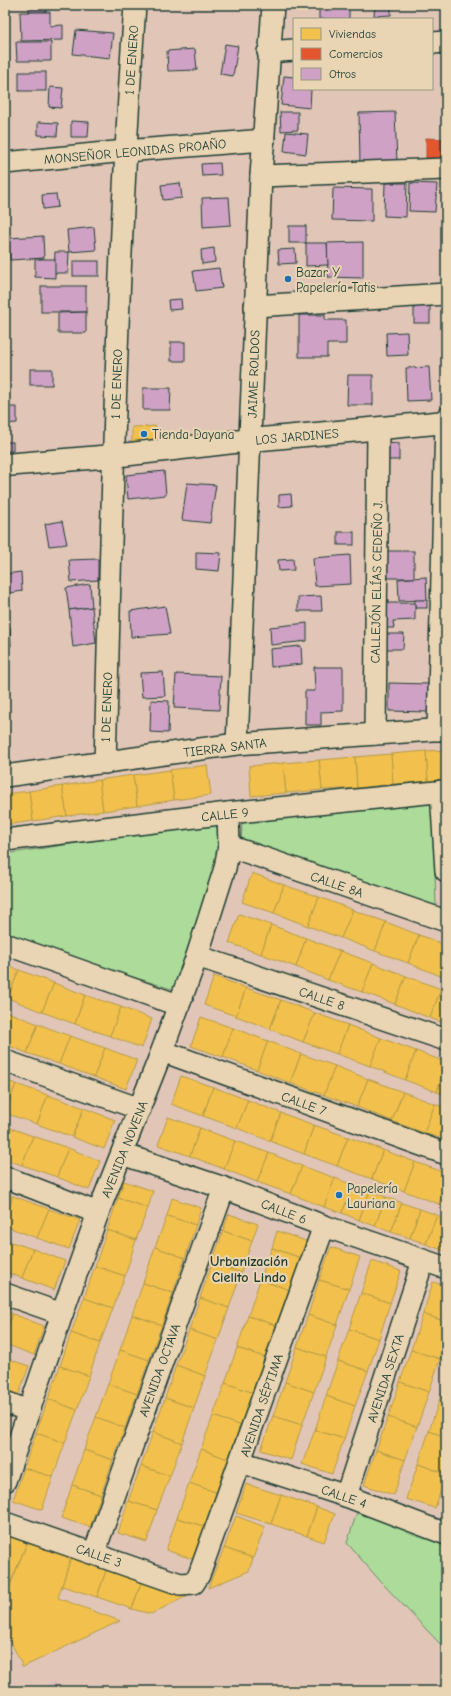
<svg xmlns="http://www.w3.org/2000/svg" width="451" height="1696" font-family="'Comic Neue',sans-serif">
<style>
.built{fill:#dcbbbc}
.green{fill:#addb9a;stroke:#668c67}
.homes{fill:#f2c14e;stroke:#b39946}
.shops{fill:#e4572e;stroke:#a94f30}
.building{fill:#cfa2c5;stroke:#1f3d34}
.lines{fill:none;stroke-linecap:round;stroke-linejoin:round}
.street-casing{stroke:#1f3d34;stroke-width:24}
.secondary-casing{stroke:#1f3d34;stroke-width:25}
.street{stroke:#e9d5b3;stroke-width:21}
.secondary{stroke:#e9d5b3;stroke-width:22}
.poi-dot{fill:#1f6fb2;stroke:#e9d5b3;stroke-width:1.5}
.labels{text-anchor:middle;stroke-width:4;stroke-linejoin:round;paint-order:stroke}
.street-label{font-size:13px;fill:#1f3d34;stroke:#e9d5b3}
.poi-label{font-size:13px;fill:#1f3d34;stroke:#e9d5b3;text-anchor:start}
.neighbourhood-label{font-size:14px;font-weight:bold;fill:#1f3d34;stroke:#e9d5b3}
</style>
<rect width="100%" height="100%" fill="#e1c6b8"/>
<filter id="ink" filterUnits="userSpaceOnUse"><feTurbulence type="fractalNoise" baseFrequency=".025" numOctaves="2"/><feDisplacementMap in="SourceGraphic" scale="8" xChannelSelector="R" yChannelSelector="G"/><feConvolveMatrix kernelMatrix="1 2 1 2 8 2 1 2 1" color-interpolation-filters="sRGB"/></filter>
<g filter="url(#ink)">
<path class="built" d="M55,1681L59,1691H34Z"/>
<g class="green">
<path d="M433,802L436,908L241,846L242,822Z"/>
<path d="M217,822L218,849L213,879L175,990L113,971L5,933V854Z"/>
<path d="M358,1509L446,1545V1650L382,1583L347,1543Z"/>
</g>
<g class="homes">
<path d="M156,426L155,444L132,445V427Z"/>
<path d="M446,750V780L428,782L426,751Z"/>
<path d="M426,751L428,782L393,784L391,754Z"/>
<path d="M391,754L393,784L357,788L355,757Z"/>
<path d="M355,757L357,788L322,790L319,760Z"/>
<path d="M319,760L322,790L286,793L283,763Z"/>
<path d="M283,763L286,793L251,796L249,766Z"/>
<path d="M207,765L211,795L174,800L170,770Z"/>
<path d="M170,770L174,800L137,806L133,775Z"/>
<path d="M133,775L137,806L103,811L99,780Z"/>
<path d="M99,780L103,811L67,816L62,786Z"/>
<path d="M62,786L67,816L33,821L29,791Z"/>
<path d="M29,791L33,821L5,825V794Z"/>
<path d="M252,873L284,885L274,913L242,902Z"/>
<path d="M284,885L319,897L308,926L274,913Z"/>
<path d="M319,897L353,910L341,938L308,926Z"/>
<path d="M353,910L386,922L375,951L341,938Z"/>
<path d="M239,914L271,925L261,954L229,943Z"/>
<path d="M386,922L419,935L408,963L375,951Z"/>
<path d="M271,925L306,938L296,967L261,954Z"/>
<path d="M419,935L446,945V968L443,977L408,963Z"/>
<path d="M306,938L340,951L328,980L296,967Z"/>
<path d="M340,951L373,963L362,992L328,980Z"/>
<path d="M373,963L406,976L395,1004L362,992Z"/>
<path d="M5,965L19,970L8,998L5,997Z"/>
<path d="M446,968V978L443,977Z"/>
<path d="M19,970L54,983L42,1012L8,998Z"/>
<path d="M214,976L246,988L236,1016L204,1005Z"/>
<path d="M406,976L441,989L430,1018L395,1004Z"/>
<path d="M54,983L85,995L75,1024L42,1012Z"/>
<path d="M246,988L281,1000L270,1029L236,1016Z"/>
<path d="M441,989L446,991V1024L430,1018Z"/>
<path d="M85,995L121,1007L110,1036L75,1024Z"/>
<path d="M281,1000L315,1013L303,1042L270,1029Z"/>
<path d="M121,1007L152,1019L142,1048L110,1036Z"/>
<path d="M5,1011L38,1024L27,1053L5,1044Z"/>
<path d="M315,1013L348,1025L337,1054L303,1042Z"/>
<path d="M201,1017L233,1028L223,1057L191,1046Z"/>
<path d="M38,1024L70,1036L59,1064L27,1053Z"/>
<path d="M348,1025L381,1038L370,1066L337,1054Z"/>
<path d="M233,1028L268,1041L257,1070L223,1057Z"/>
<path d="M70,1036L105,1048L94,1077L59,1064Z"/>
<path d="M381,1038L416,1051L405,1080L370,1066Z"/>
<path d="M268,1041L301,1054L290,1083L257,1070Z"/>
<path d="M105,1048L137,1060L126,1089L94,1077Z"/>
<path d="M416,1051L446,1062L437,1092L405,1080Z"/>
<path d="M301,1054L335,1066L324,1095L290,1083Z"/>
<path d="M335,1066L368,1079L357,1107L324,1095Z"/>
<path d="M446,1067V1095L437,1092Z"/>
<path d="M181,1076L213,1087L203,1116L171,1104Z"/>
<path d="M368,1079L403,1092L392,1121L357,1107Z"/>
<path d="M5,1080L16,1084L5,1113Z"/>
<path d="M16,1084L48,1095L37,1124L5,1113Z"/>
<path d="M213,1087L248,1100L237,1128L203,1116Z"/>
<path d="M403,1092L435,1104L424,1133L392,1121Z"/>
<path d="M48,1095L84,1108L72,1137L37,1124Z"/>
<path d="M248,1100L281,1113L270,1141L237,1128Z"/>
<path d="M435,1104L446,1108V1140L424,1133Z"/>
<path d="M84,1108L115,1120L104,1149L72,1137Z"/>
<path d="M281,1113L314,1125L304,1154L270,1141Z"/>
<path d="M168,1117L200,1128L190,1156L158,1145Z"/>
<path d="M314,1125L348,1137L337,1166L304,1154Z"/>
<path d="M5,1126L33,1136L22,1165L5,1159Z"/>
<path d="M200,1128L235,1141L224,1169L190,1156Z"/>
<path d="M33,1136L68,1148L57,1177L22,1165Z"/>
<path d="M348,1137L383,1150L372,1179L337,1166Z"/>
<path d="M235,1141L269,1153L257,1182L224,1169Z"/>
<path d="M68,1148L100,1161L89,1190L57,1177Z"/>
<path d="M383,1150L415,1162L404,1191L372,1179Z"/>
<path d="M269,1153L302,1166L291,1194L257,1182Z"/>
<path d="M415,1162L446,1173V1185L439,1204L404,1191Z"/>
<path d="M302,1166L335,1178L324,1207L291,1194Z"/>
<path d="M335,1178L353,1185L342,1213L324,1207Z"/>
<path d="M124,1181L153,1191L148,1208L118,1198Z"/>
<path d="M353,1185L370,1191L359,1220L342,1213Z"/>
<path d="M446,1185V1206L439,1204Z"/>
<path d="M370,1191L386,1197L375,1226L359,1220Z"/>
<path d="M5,1193L13,1196L5,1218Z"/>
<path d="M13,1196L49,1209L37,1238L5,1226V1218Z"/>
<path d="M386,1197L402,1203L391,1232L375,1226Z"/>
<path d="M118,1198L148,1208L136,1240L107,1230Z"/>
<path d="M172,1198L201,1208L196,1225L167,1216Z"/>
<path d="M402,1203L420,1209L410,1238L391,1232Z"/>
<path d="M49,1209L80,1220L69,1249L37,1238Z"/>
<path d="M420,1209L437,1215L426,1244L410,1238Z"/>
<path d="M229,1214L258,1224L252,1241L223,1231Z"/>
<path d="M437,1215L446,1219V1240L442,1250L426,1244Z"/>
<path d="M167,1216L196,1225L185,1258L155,1247Z"/>
<path d="M107,1230L136,1240L125,1276L95,1266Z"/>
<path d="M223,1231L252,1241L241,1273L212,1263Z"/>
<path d="M277,1231L306,1241L301,1258L272,1248Z"/>
<path d="M5,1240L33,1249L22,1278L5,1272Z"/>
<path d="M446,1240V1252L442,1250Z"/>
<path d="M155,1247L185,1258L173,1293L143,1283Z"/>
<path d="M331,1247L360,1257L349,1289L319,1280Z"/>
<path d="M272,1248L301,1258L290,1290L260,1280Z"/>
<path d="M33,1249L65,1261L54,1290L22,1278Z"/>
<path d="M372,1261L401,1271L390,1303L361,1293Z"/>
<path d="M212,1263L241,1273L229,1308L200,1298Z"/>
<path d="M95,1266L125,1276L113,1308L84,1298Z"/>
<path d="M260,1280L290,1290L278,1326L248,1316Z"/>
<path d="M319,1280L349,1289L337,1325L308,1315Z"/>
<path d="M433,1282L446,1286V1322L423,1314Z"/>
<path d="M143,1283L173,1293L162,1325L132,1315Z"/>
<path d="M361,1293L390,1303L379,1339L349,1329Z"/>
<path d="M84,1298L113,1308L100,1343L71,1333Z"/>
<path d="M200,1298L229,1308L218,1340L189,1330Z"/>
<path d="M5,1311L13,1314L5,1334Z"/>
<path d="M13,1314L44,1326L34,1355L5,1344V1334Z"/>
<path d="M423,1314L446,1322V1340L440,1359L411,1350Z"/>
<path d="M132,1315L162,1325L149,1360L120,1350Z"/>
<path d="M308,1315L337,1325L326,1357L297,1347Z"/>
<path d="M248,1316L278,1326L267,1358L237,1348Z"/>
<path d="M349,1329L379,1339L368,1371L338,1361Z"/>
<path d="M189,1330L218,1340L205,1376L176,1365Z"/>
<path d="M71,1333L100,1343L89,1376L60,1366Z"/>
<path d="M297,1347L326,1357L314,1392L285,1382Z"/>
<path d="M237,1348L267,1358L254,1393L225,1383Z"/>
<path d="M120,1350L149,1360L137,1394L108,1384Z"/>
<path d="M411,1350L440,1359L429,1392L400,1382Z"/>
<path d="M5,1358L29,1366L18,1396L5,1391Z"/>
<path d="M338,1361L368,1371L355,1406L326,1396Z"/>
<path d="M176,1365L205,1376L194,1408L165,1398Z"/>
<path d="M60,1366L89,1376L77,1410L48,1399Z"/>
<path d="M285,1382L314,1392L302,1425L273,1416Z"/>
<path d="M400,1382L429,1392L417,1427L388,1417Z"/>
<path d="M446,1382V1397L441,1395Z"/>
<path d="M225,1383L254,1393L242,1426L213,1416Z"/>
<path d="M108,1384L137,1394L125,1428L96,1417Z"/>
<path d="M441,1395L446,1397V1437L429,1431Z"/>
<path d="M326,1396L355,1406L344,1439L315,1430Z"/>
<path d="M165,1398L194,1408L182,1443L153,1432Z"/>
<path d="M48,1399L77,1410L65,1443L36,1433Z"/>
<path d="M213,1416L242,1426L230,1460L201,1449Z"/>
<path d="M273,1416L302,1425L291,1460L261,1450Z"/>
<path d="M96,1417L125,1428L113,1460L84,1450Z"/>
<path d="M388,1417L417,1427L405,1460L376,1450Z"/>
<path d="M315,1430L344,1439L332,1474L302,1464Z"/>
<path d="M429,1431L446,1437V1474L418,1464Z"/>
<path d="M153,1432L182,1443L170,1476L141,1466Z"/>
<path d="M36,1433L65,1443L53,1477L24,1468Z"/>
<path d="M201,1449L230,1460L218,1493L189,1483Z"/>
<path d="M84,1450L113,1460L101,1495L72,1485Z"/>
<path d="M376,1450L405,1460L394,1495L364,1485Z"/>
<path d="M418,1464L446,1474L435,1508L406,1499Z"/>
<path d="M141,1466L170,1476L157,1510L128,1501Z"/>
<path d="M24,1468L53,1477L42,1510L13,1500Z"/>
<path d="M189,1483L218,1493L206,1527L177,1518Z"/>
<path d="M246,1484L281,1495L271,1524L236,1513Z"/>
<path d="M72,1485L101,1495L90,1527L61,1518Z"/>
<path d="M281,1495L317,1507L307,1536L271,1524Z"/>
<path d="M128,1501L157,1510L147,1542L118,1533Z"/>
<path d="M317,1507L335,1514L324,1542L307,1536Z"/>
<path d="M236,1516L265,1527L253,1558L224,1548Z"/>
<path d="M177,1518L206,1527L195,1560L166,1550Z"/>
<path d="M5,1535L27,1543L11,1582L5,1580Z"/>
<path d="M27,1543L71,1557L58,1598L120,1621L23,1667L5,1630V1598Z"/>
<path d="M224,1548L253,1558L249,1571L208,1588Z"/>
<path d="M71,1557L107,1568L97,1597L62,1586Z"/>
<path d="M107,1568L142,1580L132,1609L97,1597Z"/>
<path d="M5,1580L11,1582L5,1598Z"/>
<path d="M142,1580L187,1596L151,1614L132,1609Z"/>
</g>
<path class="shops" d="M426,138L446,139V158H426Z"/>
<g class="building">
<rect x="29" y="5" width="17" height="7"/>
<rect x="319" y="5" width="30" height="14"/>
<path d="M375,5H391V15L374,16Z"/>
<path d="M20,12H50V26L63,25V40L21,41Z"/>
<path d="M76,30L113,33L110,58L73,54Z"/>
<path d="M16,42H51V61H17Z"/>
<path d="M225,44L238,46L233,76L220,74Z"/>
<path d="M195,49L197,70L168,71L167,51Z"/>
<rect x="19" y="72" width="27" height="19"/>
<path d="M284,76L294,77V89H311L310,108L281,105Z"/>
<path d="M50,87L63,88L61,108L49,107Z"/>
<path d="M280,112H298V130L281,131Z"/>
<path d="M395,112L397,163L360,164L359,113Z"/>
<path d="M71,121L89,122L88,137H71Z"/>
<path d="M38,122L58,123L57,136L38,135Z"/>
<path d="M286,132L308,134L306,154L284,151Z"/>
<path d="M220,163L221,175L202,176L201,164Z"/>
<path d="M180,183L182,198L163,200L161,185Z"/>
<path d="M385,183H407L406,217L384,216Z"/>
<path d="M410,183L437,184L435,212L409,211Z"/>
<path d="M333,188L372,189V221L332,220Z"/>
<path d="M56,194L58,207L43,209L42,195Z"/>
<path d="M229,197L231,225L203,227L202,198Z"/>
<rect x="289" y="226" width="17" height="17"/>
<path d="M94,227L96,250L69,252L67,230Z"/>
<path d="M43,236L44,258L10,260L8,238Z"/>
<path d="M363,242V278L328,277L327,243Z"/>
<path d="M306,243H327L328,265L306,266Z"/>
<path d="M214,248L215,262L202,264L201,250Z"/>
<path d="M295,249L296,263L279,264L278,250Z"/>
<path d="M55,252H69L68,273H54Z"/>
<path d="M35,259H55V278L35,277Z"/>
<rect x="73" y="261" width="26" height="15"/>
<path d="M219,268L222,288L196,291L193,271Z"/>
<rect x="41" y="286" width="45" height="26"/>
<path d="M181,299L182,309L169,310L168,300Z"/>
<rect x="414" y="303" width="16" height="20"/>
<path d="M86,312V333H58V313Z"/>
<path d="M299,315H325V320H346V344H327V357H299Z"/>
<path d="M407,332L408,355L387,356L386,333Z"/>
<rect x="171" y="342" width="14" height="19"/>
<path d="M429,367L431,400L407,401L406,368Z"/>
<rect x="30" y="369" width="22" height="16"/>
<path d="M348,375H373V405H347Z"/>
<path d="M143,388H171L170,410H143Z"/>
<path d="M5,407H17V423L5,424Z"/>
<rect x="5" y="442" width="8" height="9"/>
<path d="M399,443V460H385V444Z"/>
<path d="M164,471L166,495L128,499L126,475Z"/>
<path d="M187,483L216,485L210,523L182,520Z"/>
<path d="M291,494L292,506L279,507V495Z"/>
<path d="M62,521L67,544L49,546L45,524Z"/>
<rect x="338" y="532" width="16" height="13"/>
<rect x="385" y="551" width="29" height="27"/>
<path d="M196,552L221,553L219,571L196,569Z"/>
<path d="M350,555L351,584L315,586L313,558Z"/>
<path d="M98,559V580L71,582L69,560Z"/>
<path d="M293,559L294,570L279,571L278,560Z"/>
<path d="M21,572L22,591L5,594V574Z"/>
<path d="M426,577L427,600L399,601L398,579Z"/>
<path d="M90,584L92,607L69,610L66,588Z"/>
<path d="M321,596L322,611H298V597Z"/>
<rect x="415" y="600" width="12" height="8"/>
<path d="M384,603H415V620L393,621L394,628H385Z"/>
<path d="M165,606L170,634L131,637L130,611Z"/>
<path d="M92,607L96,643L73,647L69,610Z"/>
<path d="M307,623V641L271,645L270,627Z"/>
<path d="M5,627H10L11,646L5,647Z"/>
<path d="M380,634H404L403,649H380Z"/>
<path d="M301,646L302,664L271,667L270,649Z"/>
<path d="M314,667H343V711L321,712V725H305V691H315Z"/>
<path d="M163,672L165,696L142,697L140,673Z"/>
<path d="M176,674L221,676L219,710L174,708Z"/>
<path d="M389,683L429,684L428,712L389,711Z"/>
<path d="M151,700L169,701L168,733L150,732Z"/>
</g>
<g class="lines">
<g class="street-casing">
<g id="street">
<path d="M432,43L446,42"/>
<path d="M268,52L294,50"/>
<path d="M5,163L125,151L264,140"/>
<path d="M261,176L446,169"/>
<path d="M255,306L446,294"/>
<path d="M438,730L446,422"/>
<path d="M375,734L378,429"/>
<path d="M237,744L261,176L273,5"/>
<path d="M105,763C112,510 117,257 135,5"/>
<path d="M5,776L237,744L446,729"/>
<path d="M441,791L446,871"/>
<path d="M5,840L228,813L446,791"/>
<path d="M229,846L446,921"/>
<path d="M5,944L178,1005"/>
<path d="M197,956L446,1040"/>
<path d="M162,1051L446,1154"/>
<path d="M5,1061L140,1109"/>
<path d="M122,1154L224,1188L324,1226L446,1268"/>
<path d="M5,1177L98,1213"/>
<path d="M5,1294L62,1314"/>
<path d="M5,1402L29,1411"/>
<path d="M241,1462L346,1496L446,1534"/>
<path d="M5,1481L62,1314L98,1213L162,1051L197,956L225,868L229,846L228,813"/>
<path d="M346,1496L423,1261"/>
<path d="M5,1523L180,1584L194,1583L199,1575L324,1226"/>
<path d="M94,1553L224,1188"/>
</g>
</g>
<g class="secondary-casing">
<path id="secondary" d="M5,465L113,456L251,440L446,422V419"/>
</g>
<use href="#street" class="street"/>
<use href="#secondary" class="secondary"/>
</g>
</g>
<g class="poi-dot">
<circle cx="288" cy="279" r="4"/>
<circle cx="144" cy="434" r="4"/>
<circle cx="339" cy="1195" r="4"/>
</g>
<g class="labels">
<g class="street-label">
<text transform="translate(131 60) rotate(-86)" y="5">1 DE ENERO</text>
<text transform="translate(135 151) rotate(-5)" y="5">MONSEÑOR LEONIDAS PROAÑO</text>
<text transform="translate(253 374) rotate(-88)" y="5">JAIME ROLDOS</text>
<text transform="translate(116 384) rotate(-88)" y="5">1 DE ENERO</text>
<text transform="translate(297 436) rotate(-5)" y="5">LOS JARDINES</text>
<text transform="translate(376 582) rotate(-89)" y="5">CALLEJÓN ELÍAS CEDEÑO J.</text>
<text transform="translate(106 707) rotate(-88)" y="5">1 DE ENERO</text>
<text transform="translate(225 747) rotate(-7)" y="5">TIERRA SANTA</text>
<text transform="translate(225 814) rotate(-6)" y="5">CALLE 9</text>
<text transform="translate(337 884) rotate(19)" y="5">CALLE 8A</text>
<text transform="translate(322 998) rotate(19)" y="5">CALLE 8</text>
<text transform="translate(304 1103) rotate(20)" y="5">CALLE 7</text>
<text transform="translate(124 1149) rotate(-68)" y="5">AVENIDA NOVENA</text>
<text transform="translate(284 1211) rotate(21)" y="5">CALLE 6</text>
<text transform="translate(159 1370) rotate(-70)" y="5">AVENIDA OCTAVA</text>
<text transform="translate(385 1378) rotate(-72)" y="5">AVENIDA SEXTA</text>
<text transform="translate(261 1405) rotate(-71)" y="5">AVENIDA SÉPTIMA</text>
<text transform="translate(344 1496) rotate(19)" y="5">CALLE 4</text>
<text transform="translate(99 1555) rotate(19)" y="5">CALLE 3</text>
</g>
<g class="poi-label">
<text x="296" y="277">Bazar Y<tspan x="296" dy="15">Papelería Tatis</tspan></text>
<text x="152" y="439">Tienda Dayana</text>
<text x="347" y="1193">Papelería<tspan x="347" dy="15">Lauriana</tspan></text>
</g>
<g class="neighbourhood-label">
<text x="249" y="1266">Urbanización<tspan x="249" dy="16">Cielito Lindo</tspan></text>
</g>
</g>
<rect width="451" height="1696" fill="none" stroke="#e9d5b3" stroke-width="20"/>
<rect x="10" y="10" width="431" height="1676" fill="none" stroke="#1f3d34" stroke-width="1.5" filter="url(#ink)"/>
<rect x="293" y="18" width="140" height="72" fill="#e9d5b3" stroke="#989880"/>
<rect x="301" y="28" width="20" height="12" fill="#f2c14e" stroke="#989880"/>
<text x="329" y="38" font-size="12" fill="#1f3d34">Viviendas</text>
<rect x="301" y="48" width="20" height="12" fill="#e4572e" stroke="#989880"/>
<text x="329" y="58" font-size="12" fill="#1f3d34">Comercios</text>
<rect x="301" y="68" width="20" height="12" fill="#cfa2c5" stroke="#989880"/>
<text x="329" y="78" font-size="12" fill="#1f3d34">Otros</text>
</svg>
